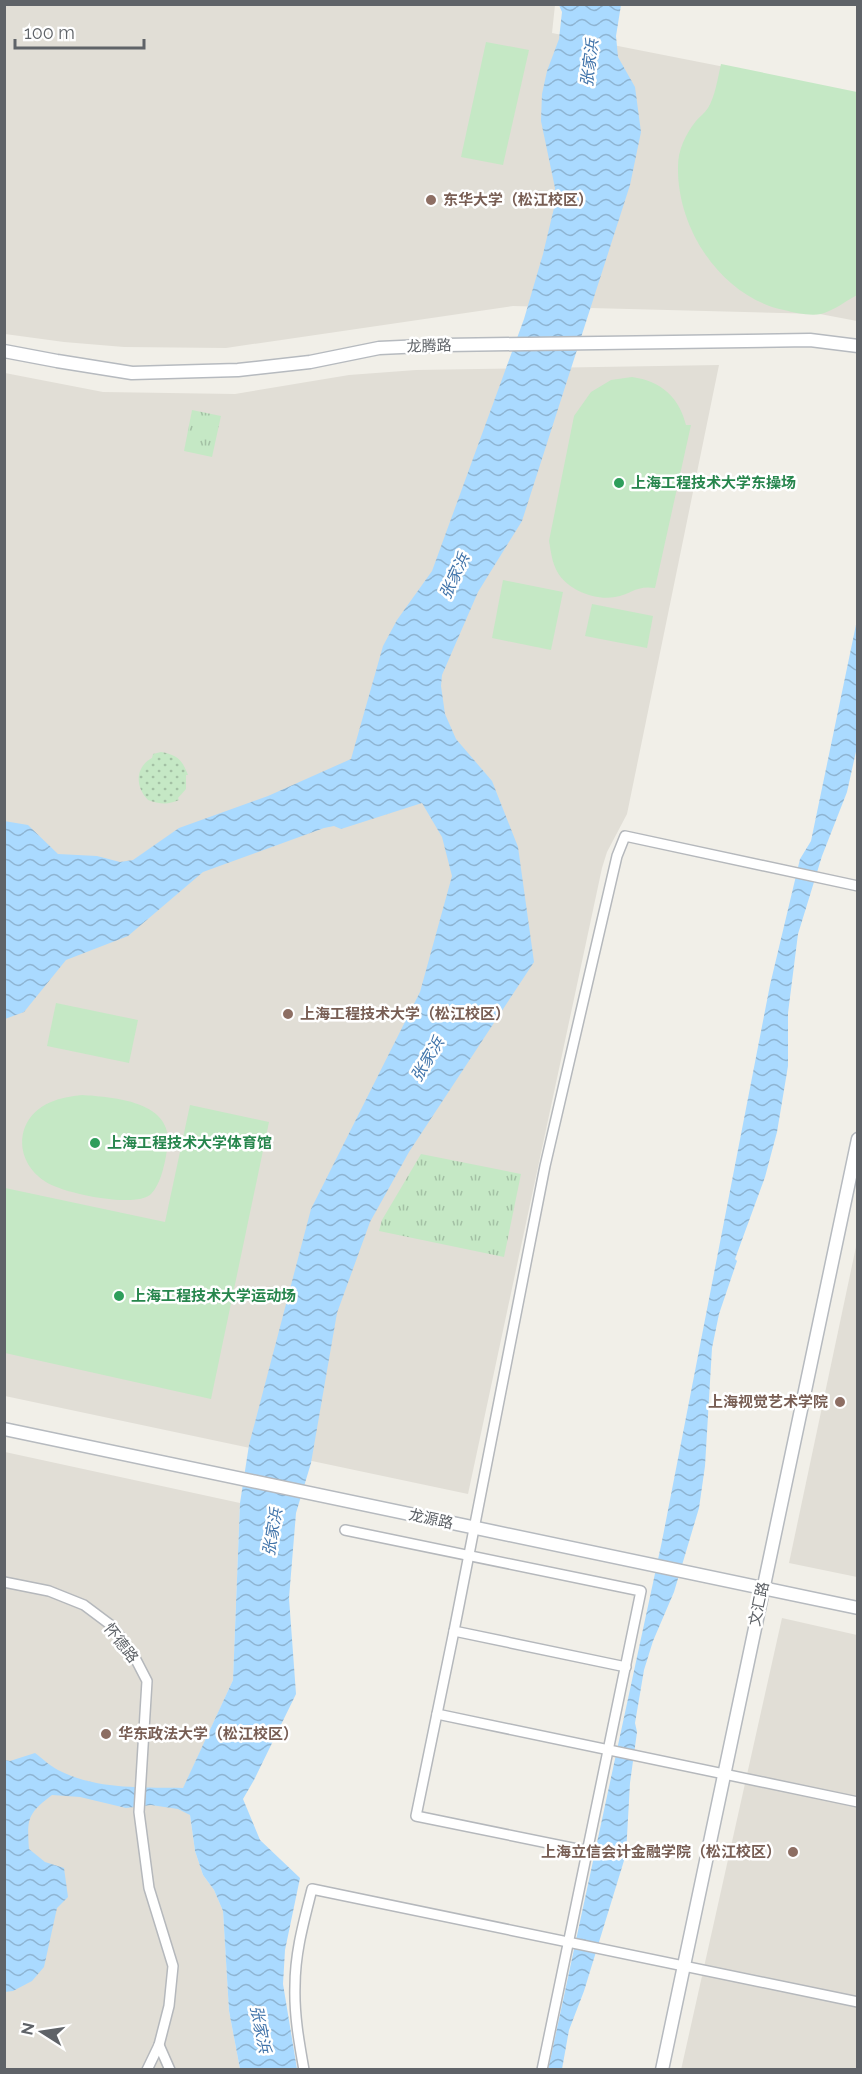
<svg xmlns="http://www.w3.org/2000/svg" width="862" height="2074" font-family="Raleway,'Noto Sans SC',sans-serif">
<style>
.education{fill:#e1ded6}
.grass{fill:url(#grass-tufts)}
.park{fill:url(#park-dots)}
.pitch{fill:#c5e8c5}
.water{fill:url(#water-waves)}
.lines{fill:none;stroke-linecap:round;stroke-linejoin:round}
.minor-casing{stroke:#b5b8bc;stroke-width:12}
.secondary-casing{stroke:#b6babf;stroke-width:15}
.minor{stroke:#fff;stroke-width:9}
.secondary{stroke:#fff;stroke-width:12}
.education-dot{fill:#8d6e63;stroke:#fff;stroke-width:2}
.leisure-dot{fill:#2e9e5b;stroke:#fff;stroke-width:2}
.labels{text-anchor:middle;stroke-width:5;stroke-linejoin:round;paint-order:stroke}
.education-label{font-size:15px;font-weight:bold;fill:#785e54;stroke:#fff;text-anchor:start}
.street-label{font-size:15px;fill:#5f6368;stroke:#fff}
.leisure-label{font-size:15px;font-weight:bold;fill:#27864d;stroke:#fff;text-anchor:start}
.water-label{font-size:16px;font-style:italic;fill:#4174aa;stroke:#fff}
</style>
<defs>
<pattern id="grass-tufts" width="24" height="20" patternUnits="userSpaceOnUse" patternTransform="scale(1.5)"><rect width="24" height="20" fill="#c5e8c5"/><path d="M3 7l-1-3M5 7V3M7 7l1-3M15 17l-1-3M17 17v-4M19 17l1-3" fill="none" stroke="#a3c0a4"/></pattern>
<pattern id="park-dots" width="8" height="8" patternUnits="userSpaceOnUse" patternTransform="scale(1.5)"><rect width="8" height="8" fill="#c5e8c5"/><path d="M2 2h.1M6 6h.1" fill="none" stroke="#a3c0a4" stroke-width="1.8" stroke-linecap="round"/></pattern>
<pattern id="water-waves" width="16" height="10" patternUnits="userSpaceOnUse" patternTransform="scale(1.5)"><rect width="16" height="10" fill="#aadaff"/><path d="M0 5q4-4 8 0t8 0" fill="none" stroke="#8eb4d2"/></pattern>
</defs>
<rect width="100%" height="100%" fill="#f1efe8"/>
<g class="education">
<path d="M5,5H555L552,33L857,93V321L820,314L513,306L226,348L124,347L64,342L5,334Z"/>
<path d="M719,365L627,814L607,852L602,868L468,1494L5,1396V373L103,392L235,394L349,375L416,370Z"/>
<path d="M857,1242V1577L789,1563Z"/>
<path d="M5,1452L240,1503L233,1680L183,1789L190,1815L195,1851L203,1875L214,1890L223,1911L229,2011L240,2069L5,2070Z"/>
<path d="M782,1618L857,1635V2069L681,2070Z"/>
</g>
<g class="grass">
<path d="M192,410L221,416L212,457L184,451Z"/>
<path d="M421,1154L521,1174L504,1257L379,1231L382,1220Z"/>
</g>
<path class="park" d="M161,752C178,755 182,760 188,775H186V789L178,798L179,800C168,805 159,804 148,800C135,787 135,767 152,758L153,754Z"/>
<g class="pitch">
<path d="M486,42L529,50L503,165L461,157Z"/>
<path d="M721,64L857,92V295C846,301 833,311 821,314C810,316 795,313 784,310C722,297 677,230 678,167C678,150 685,135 696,121C699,117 705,113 708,108C715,97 718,77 721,64Z"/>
<path d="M632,377C661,381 679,397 686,425H691L655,588C636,585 632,594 615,597C596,601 568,590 558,573C552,563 551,552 549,541L574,416L591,392L611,380Z"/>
<path d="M503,580L563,592L551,650L492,638Z"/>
<path d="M592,604L653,616L647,648L585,636Z"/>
<path d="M56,1003L138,1020L129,1063L47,1046Z"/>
<path d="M82,1095C110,1097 165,1100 168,1137C169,1143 167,1150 166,1156C164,1167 160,1185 151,1194C136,1209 62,1193 46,1182C38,1177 31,1170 27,1162C15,1138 26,1112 51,1102C60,1098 71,1096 82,1095Z"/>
<path d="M190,1105L269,1122L211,1399L5,1353V1188L165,1222Z"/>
</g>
<g class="water">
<path d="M559,5H621L616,36L618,57L635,87L641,132L630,185L522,521L478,592L442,675L441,686L445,714L456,739L492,781L518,847L534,962L409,1152L370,1222L337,1313L311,1463L296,1513L289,1598L296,1694L254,1780L243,1799L260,1840L300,1878L285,1950L283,1984L297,2069H240L229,2011L223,1911L214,1890L203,1875L195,1851L190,1815L178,1809L151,1805L126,1808L80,1797L52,1795C27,1814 27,1819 29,1849L45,1862L64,1868L68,1897L57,1908L44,1967L32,1981L13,1991L5,1992V1760L10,1761L35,1753C42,1758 50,1766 58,1770C97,1790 141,1787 183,1788L233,1680L240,1503L249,1445L311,1209L420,992L452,876L442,837L422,803L341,829L334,826L324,828L203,872L128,936L66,960L24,1012L5,1019L4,821L28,825L58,854L97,856L120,862L133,860L179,828L268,796L351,759L383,646L397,620L432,571L524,319L543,254L554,208L555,188L541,121L542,94L547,71L559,39L562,12Z"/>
<path d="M857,620V747L847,792L822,856L798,934L788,1013V1066L777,1132L765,1177L735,1259L737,1261L719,1314L712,1348L705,1466L699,1508L674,1592L653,1641L644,1670L635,1723L637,1732L630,1783L626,1854L584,1991L569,2030L562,2069L548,2070L662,1541L770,985L800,859L811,841Z"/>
</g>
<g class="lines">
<g class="minor-casing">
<g id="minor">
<path d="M345,1530L641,1591L542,2070"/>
<path d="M4,1582L49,1591L84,1605L112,1626L133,1654L147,1681L139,1812L149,1888L173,1966L169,2006L159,2045L147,2070"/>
<path d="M454,1631L416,1816L587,1851"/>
<path d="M626,1667L454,1631L545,1166L617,856L625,836L858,886"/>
<path d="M437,1714L858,1802"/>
<path d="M159,2045L170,2070"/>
<path d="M304,2070C299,2042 294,2014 295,1986C295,1952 304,1921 312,1889L858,2002"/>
</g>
</g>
<g class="secondary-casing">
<g id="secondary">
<path d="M4,351L57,361L132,373L238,370L310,362L379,348L445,345L810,340L858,346"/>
<path d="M4,1429L858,1608"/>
<path d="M662,2070L858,1139"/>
</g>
</g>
<use href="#minor" class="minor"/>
<use href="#secondary" class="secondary"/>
</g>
<g class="education-dot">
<circle cx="431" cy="200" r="6"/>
<circle cx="288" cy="1014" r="6"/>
<circle cx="840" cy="1402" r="6"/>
<circle cx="106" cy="1734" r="6"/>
<circle cx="793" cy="1852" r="6"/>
</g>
<g class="leisure-dot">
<circle cx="619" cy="483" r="6"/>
<circle cx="95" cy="1143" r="6"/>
<circle cx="119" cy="1296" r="6"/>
</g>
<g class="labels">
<g class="education-label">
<text x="443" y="205">东华大学（松江校区）</text>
<text x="300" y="1019">上海工程技术大学（松江校区）</text>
<text x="828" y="1407" text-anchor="end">上海视觉艺术学院</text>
<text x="118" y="1739">华东政法大学（松江校区）</text>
<text x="781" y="1857" text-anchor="end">上海立信会计金融学院（松江校区）</text>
</g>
<g class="street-label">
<text transform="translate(429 346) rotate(-2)" y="5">龙腾路</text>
<text transform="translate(431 1519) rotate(12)" y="5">龙源路</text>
<text transform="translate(759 1604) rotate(-78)" y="5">文汇路</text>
<text transform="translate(121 1643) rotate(52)" y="5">怀德路</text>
</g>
<g class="leisure-label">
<text x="631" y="488">上海工程技术大学东操场</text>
<text x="107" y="1148">上海工程技术大学体育馆</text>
<text x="131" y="1301">上海工程技术大学运动场</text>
</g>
<g class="water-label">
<text transform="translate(589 63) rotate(-83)" y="6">张家浜</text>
<text transform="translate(454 576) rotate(-65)" y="6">张家浜</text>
<text transform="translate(427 1059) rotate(-59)" y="6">张家浜</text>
<text transform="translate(272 1532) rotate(-80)" y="6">张家浜</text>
<text transform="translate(261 2029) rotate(79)" y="6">张家浜</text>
</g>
</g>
<rect width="862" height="2074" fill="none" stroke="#5f6368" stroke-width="12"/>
<g transform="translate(42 2032) rotate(282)" stroke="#ffffff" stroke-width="4.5" paint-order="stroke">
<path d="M0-4.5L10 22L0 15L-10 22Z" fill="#5f6368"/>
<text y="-9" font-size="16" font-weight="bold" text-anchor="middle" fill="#5f6368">N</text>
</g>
<path d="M15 39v9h129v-9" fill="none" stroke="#5f6368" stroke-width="3"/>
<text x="24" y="39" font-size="18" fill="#5f6368" stroke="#ffffff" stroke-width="4.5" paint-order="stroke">100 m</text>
</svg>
